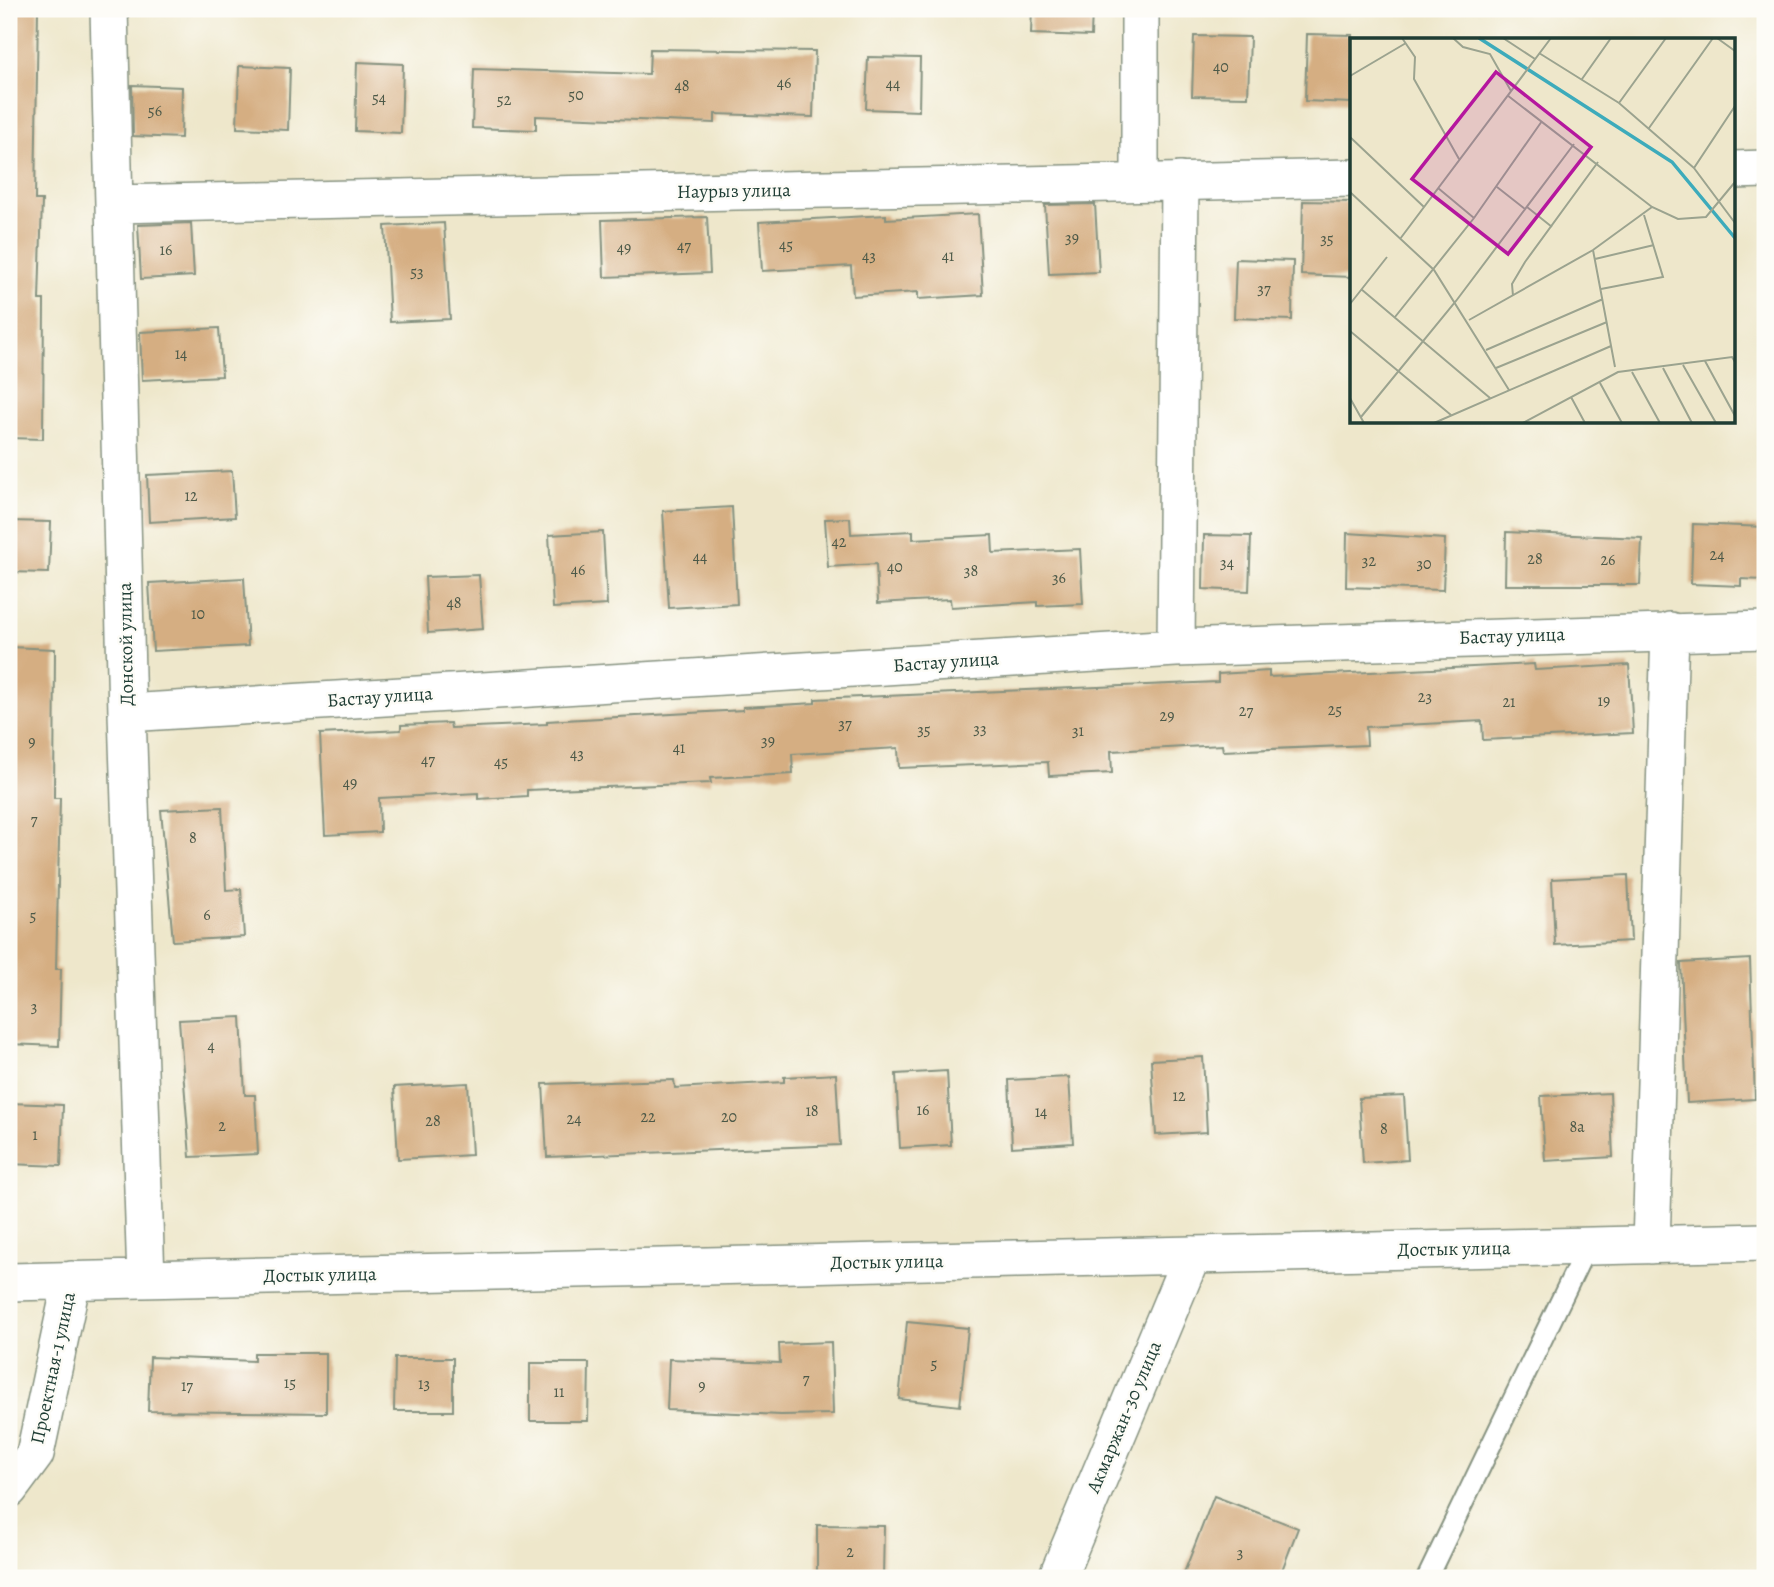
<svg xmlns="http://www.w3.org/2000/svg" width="1774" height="1587" font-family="Alegreya,serif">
  <rect width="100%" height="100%" fill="#fdfcf7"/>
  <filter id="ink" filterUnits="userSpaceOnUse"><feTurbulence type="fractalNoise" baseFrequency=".0143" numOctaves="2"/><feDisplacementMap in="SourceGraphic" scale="14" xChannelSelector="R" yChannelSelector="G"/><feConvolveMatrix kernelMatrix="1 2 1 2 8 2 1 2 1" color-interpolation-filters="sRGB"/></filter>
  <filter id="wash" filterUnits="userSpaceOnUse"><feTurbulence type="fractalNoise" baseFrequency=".00686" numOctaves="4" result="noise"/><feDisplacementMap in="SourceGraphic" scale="28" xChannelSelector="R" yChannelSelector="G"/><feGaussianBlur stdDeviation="1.57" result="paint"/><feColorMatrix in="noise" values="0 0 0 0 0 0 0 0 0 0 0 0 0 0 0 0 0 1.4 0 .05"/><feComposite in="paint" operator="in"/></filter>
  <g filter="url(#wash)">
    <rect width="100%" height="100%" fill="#eee7cb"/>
    <g id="blocks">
      <path fill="#d5ae82" d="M9,9h29l-3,191h7l-3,100h5l-1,139 -34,-1z
        M1032,9h60l-1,27 -60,-2z
        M1307,34l45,1v68l-47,-2z
        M1194,36l56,1 -2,60 -56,-1z
        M650,49l165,2 -2,66 -98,-3v9l-179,-7v14l-64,-2 2,-59 175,5z
        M868,57l52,1 -1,53 -53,-2z
        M357,62l46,2 -2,69 -46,-2z
        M239,66l51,2 -2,62 -51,-2z
        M132,85l50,2 -1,51 -48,-2z
        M1303,201l49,1v75l-51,-2z
        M1095,204l4,68 -50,2 -4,-69z
        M978,214l5,81 -65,4v-7l-65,4 -2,-30 -89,5 -3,-49 127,-7v4z
        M707,217l3,56 -106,4 -2,-57z
        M191,223l3,53 -53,3 -3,-54z
        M444,223l6,96 -60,3 -5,-96z
        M1236,259l57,2 -1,59 -58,-2z
        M219,328l3,48 -80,4 -2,-48z
        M232,471l3,46 -86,5 -2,-47z
        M732,507l5,97 -68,4 -6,-97z
        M850,518l1,16 62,-3v8l79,-4 1,18 87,-4 3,55 -46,2v-4l-86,5 -1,-8 -72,4 -2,-39 -48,3 -3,-48z
        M9,521l42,1 -2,51 -40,-1z
        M1693,524l72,3v53l-24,-1v7l-50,-2z
        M603,532l4,73 -54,3 -4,-73z
        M1506,532l136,6 -2,47h-135z
        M1347,533l98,6 -2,51 -97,-3z
        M1204,535l47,1 -2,55 -46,-2z
        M479,575l4,54 -55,4 -3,-56z
        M244,578l4,68 -95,5 -4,-68z
        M9,647l46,2 -1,149h6l-4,171h5l-2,77 -50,-2z
        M1534,664l1,6 94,-5 4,68 -150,7 -1,-19 -116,6 1,18 -144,6 -1,-6 -111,6 1,22 -63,3 -1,-14 -149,6 -1,-20 -106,6 1,20 -83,4 1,5 -184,7v6l-49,3v-6l-99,5 1,34 -55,3 -5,-101 81,-4v-5l49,-2 1,5 96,-4v-3l196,-11v-3l72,-4v-4l403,-17v-8l51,-3v6z
        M222,807l4,83 15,-1 3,48 -71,4 -12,-131z
        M1628,875l3,66 -76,4 -3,-66z
        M1750,959l5,140 -68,4 -6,-140z
        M241,1017l4,78h10l3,59 -68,3 -11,-137z
        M1203,1057l4,75 -51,3 -5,-75z
        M947,1071l4,74 -51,3 -4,-74z
        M836,1074l4,71 -293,12 -4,-73 131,-4 1,8 109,-6v-5z
        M1069,1077l4,66 -61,4 -3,-67z
        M468,1083l4,72 -74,4 -4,-72z
        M1610,1093l3,64 -68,4 -4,-65z
        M1404,1096l4,64 -45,3 -4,-65z
        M9,1103l54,2 -2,61 -52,-2z
        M907,1322l61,6 -8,78 -61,-7z
        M831,1342l2,72 -52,1 -114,-5 2,-51 111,4 -1,-19z
        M254,1353h72v60l-178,-2 2,-54 104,4z
        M395,1358h58v53h-59z
        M530,1363h59l-1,58h-58z
        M1214,1496l84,32 -19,50h-97z
        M817,1525l67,1 -1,52h-66z"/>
    </g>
  </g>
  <g filter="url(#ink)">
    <use href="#blocks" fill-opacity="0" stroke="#869280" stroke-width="2"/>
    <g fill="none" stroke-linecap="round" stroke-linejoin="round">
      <g stroke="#869280" stroke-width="23">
        <path id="service" d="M1427,1578l160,-332"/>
      </g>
      <g stroke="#869280" stroke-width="40">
        <path id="minor" d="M109,9l18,704 19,566
          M1734,170l31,-1
          M1140,182v-173
          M115,204l1237,-26
          M1176,648l4,-467
          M127,713l1049,-65 589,-18
          M1651,1245l19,-614
          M9,1282l1756,-40
          M9,1489l26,-35 37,-174
          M1057,1578l135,-323"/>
      </g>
      <use href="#service" stroke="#fff" stroke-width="19"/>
      <use href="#minor" stroke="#fff" stroke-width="37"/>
    </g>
  </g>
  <g text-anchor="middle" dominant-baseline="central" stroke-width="5" stroke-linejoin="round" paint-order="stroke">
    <g font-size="16" fill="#4c5948">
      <text x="1221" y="67">40</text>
      <text x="784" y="83">46</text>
      <text x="893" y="84">44</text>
      <text x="682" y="86">48</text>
      <text x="576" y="95">50</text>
      <text x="379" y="98">54</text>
      <text x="504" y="100">52</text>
      <text x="155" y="111">56</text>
      <text x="1072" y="238">39</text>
      <text x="1327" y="239">35</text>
      <text x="786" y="245">45</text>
      <text x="684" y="246">47</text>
      <text x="624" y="248">49</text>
      <text x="166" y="250">16</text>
      <text x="869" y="256">43</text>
      <text x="948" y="256">41</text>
      <text x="417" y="272">53</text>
      <text x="1264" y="289">37</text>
      <text x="181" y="354">14</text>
      <text x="191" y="496">12</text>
      <text x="839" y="542">42</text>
      <text x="1717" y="555">24</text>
      <text x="700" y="557">44</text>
      <text x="1535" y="559">28</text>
      <text x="1608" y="560">26</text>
      <text x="1369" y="561">32</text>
      <text x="1227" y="563">34</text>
      <text x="1424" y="564">30</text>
      <text x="895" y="567">40</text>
      <text x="578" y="570">46</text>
      <text x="971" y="571">38</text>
      <text x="1059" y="578">36</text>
      <text x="454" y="603">48</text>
      <text x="198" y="614">10</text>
      <text x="1425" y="697">23</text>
      <text x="1604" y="701">19</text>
      <text x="1509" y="702">21</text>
      <text x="1335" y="710">25</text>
      <text x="1246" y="711">27</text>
      <text x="1167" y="716">29</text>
      <text x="845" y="724">37</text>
      <text x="980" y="729">33</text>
      <text x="924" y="730">35</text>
      <text x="1078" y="731">31</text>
      <text x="768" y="741">39</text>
      <text x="32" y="742">9</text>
      <text x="679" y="748">41</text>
      <text x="577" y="754">43</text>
      <text x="428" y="760">47</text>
      <text x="501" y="762">45</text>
      <text x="350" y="783">49</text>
      <text x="34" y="820">7</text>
      <text x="193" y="838">8</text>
      <text x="207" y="915">6</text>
      <text x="33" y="916">5</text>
      <text x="34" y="1007">3</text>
      <text x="211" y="1046">4</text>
      <text x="1179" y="1096">12</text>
      <text x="923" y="1110">16</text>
      <text x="812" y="1111">18</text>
      <text x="1041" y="1112">14</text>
      <text x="648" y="1117">22</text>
      <text x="729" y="1117">20</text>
      <text x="574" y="1119">24</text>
      <text x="433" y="1121">28</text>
      <text x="222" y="1126">2</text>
      <text x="1577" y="1127">8а</text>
      <text x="1384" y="1129">8</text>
      <text x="35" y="1135">1</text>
      <text x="934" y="1364">5</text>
      <text x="806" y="1379">7</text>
      <text x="290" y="1383">15</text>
      <text x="424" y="1384">13</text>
      <text x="187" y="1386">17</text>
      <text x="702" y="1386">9</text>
      <text x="559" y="1392">11</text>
      <text x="850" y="1552">2</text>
      <text x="1240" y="1553">3</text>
    </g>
    <g font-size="19" fill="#1f3d34" stroke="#fdfcf7">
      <text transform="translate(734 191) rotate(-1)">Наурыз улица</text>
      <text transform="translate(1512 636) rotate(-2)">Бастау улица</text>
      <text transform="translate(126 644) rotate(-91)">Донской улица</text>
      <text transform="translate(946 662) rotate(-4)">Бастау улица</text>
      <text transform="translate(380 697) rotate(-4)">Бастау улица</text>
      <text transform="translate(1454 1249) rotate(-1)">Достык улица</text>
      <text transform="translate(887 1262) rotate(-1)">Достык улица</text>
      <text transform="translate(320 1275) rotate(-1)">Достык улица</text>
      <text transform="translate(53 1368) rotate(-78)">Проектная-1 улица</text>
      <text transform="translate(1124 1417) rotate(-67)">Акмаржан-30 улица</text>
    </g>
  </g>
  <g transform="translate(1350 38)">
    <rect width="385" height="385" fill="#eee7cb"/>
    <path fill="none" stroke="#3dabbb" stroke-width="3.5" d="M129,0l193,124 63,76"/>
    <path fill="none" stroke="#9ba38f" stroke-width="2" d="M52,0l13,19 -1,22 45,80M103,0l10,9 27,7 21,37M153,0l32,21M367,0l18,13M189,15l80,50 75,65M0,38l56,-33M232,41l29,-41M157,57l145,112 26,12 28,-2 29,-35M269,65l47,-65M385,68l-41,62 41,55M299,90l64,-90M0,99l74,70M147,149l28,22M88,150l36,30M0,154l84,78 75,120M177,169l25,20M50,201l151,-201M243,212l22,117M245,221l59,-14M11,251l129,109M251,251l62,-12 -19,-62M163,258l-1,-12 13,-22 73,-100M0,266l37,-47M45,279l79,-99 68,-97M119,282l124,-70 59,-43M0,293l101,84M136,312l117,-51M355,323l30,55M333,327l33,58M146,330l111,-46M313,330l29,55M282,334l28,51M250,345l22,40M221,359l14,26M0,360l14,25M11,379l95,-116 118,-157M84,385l177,-77M173,385l95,-51 114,-15 3,5"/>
    <path fill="#b5179e" fill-opacity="0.15" stroke="#b5179e" stroke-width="3.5" d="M146,34l95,75 -83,107 -96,-75z"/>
    <rect width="385" height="385" fill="none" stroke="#1f3d34" stroke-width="3.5"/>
  </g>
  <rect width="1774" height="1587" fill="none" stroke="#fdfcf7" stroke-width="35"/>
</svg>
